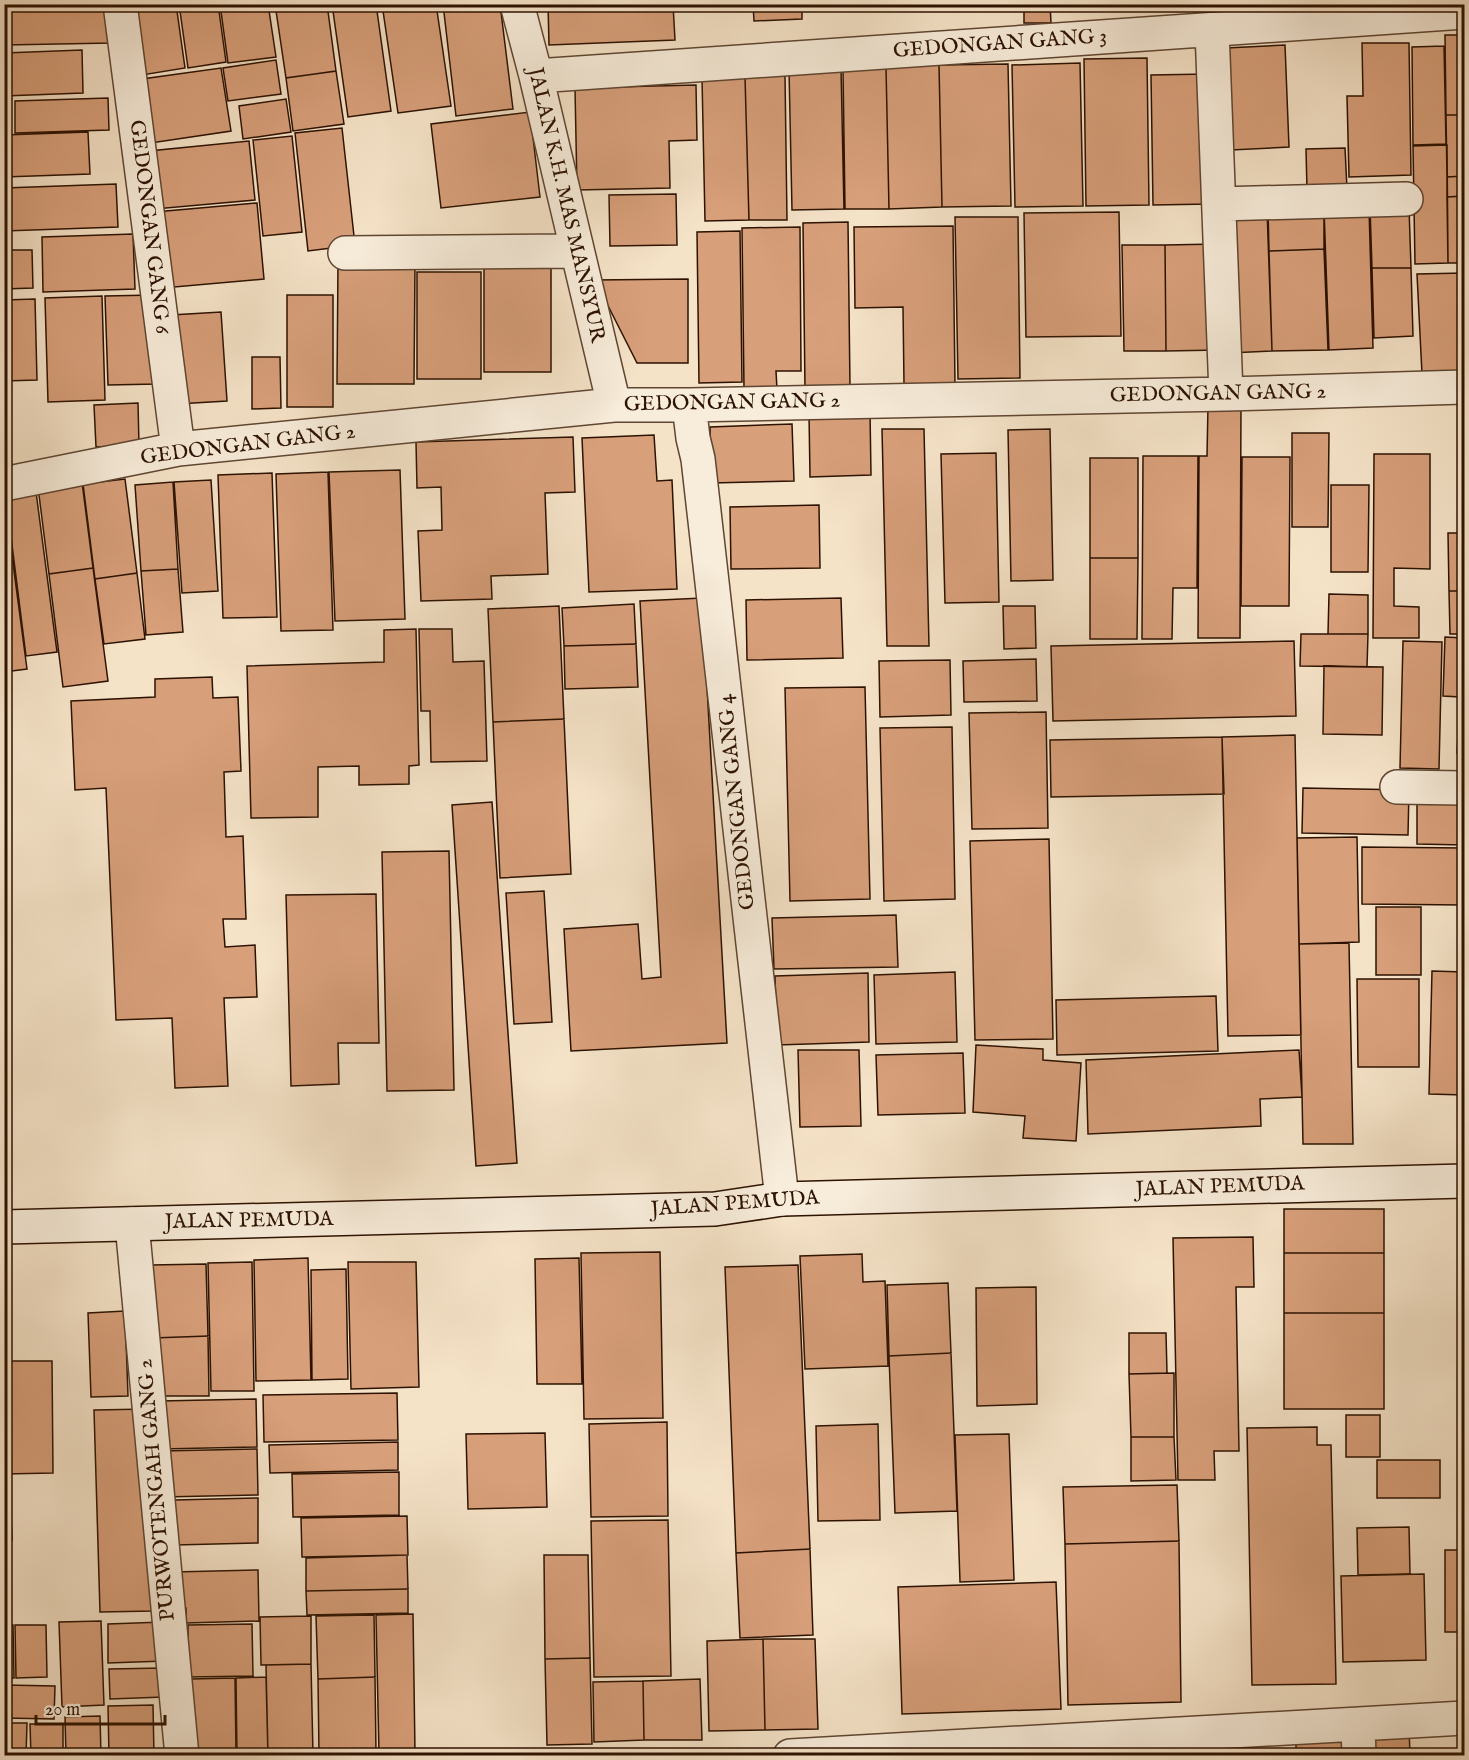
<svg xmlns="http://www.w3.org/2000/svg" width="1469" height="1760" font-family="'IM FELL English',serif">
  <rect width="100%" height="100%" fill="#f5e3c8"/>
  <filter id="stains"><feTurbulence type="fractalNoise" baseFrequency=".00333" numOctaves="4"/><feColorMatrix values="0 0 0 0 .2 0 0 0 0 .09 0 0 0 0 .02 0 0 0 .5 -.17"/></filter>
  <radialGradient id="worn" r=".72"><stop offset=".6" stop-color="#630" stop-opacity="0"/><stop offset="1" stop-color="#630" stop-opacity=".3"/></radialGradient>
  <path fill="#d79f7a" stroke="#2d1200" stroke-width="1.5" d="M4,4h107l1,39 -108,2z
    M143,4h33l9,64 -49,8 -10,-69z
    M179,4h39l8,58 -38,6z
    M220,4h48l8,53 -48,6z
    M275,4h52l9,67 -50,7z
    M332,4h44l15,107 -43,6z
    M382,4h54l15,102 -53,7z
    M443,4h57l13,105 -57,7z
    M548,4h125l2,36 -126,5z
    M753,4h49v15l-48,2z
    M1024,4h26l1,19h-27z
    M1063,4h55l1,3 -56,3z
    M1224,4h55v3l-55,3z
    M1445,35h19v80h-18z
    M1362,43h47l2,132 -62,2 -2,-81h16z
    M1285,45l4,102 -58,3 -5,-102z
    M1444,46l2,98 -33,1 -1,-98z
    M82,50l1,43 -79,3v-43z
    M1147,58l2,147 -63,1 -2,-147z
    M276,60l5,34 -53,7 -5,-33z
    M1080,63l3,143 -68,1 -3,-142z
    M1008,64l3,142 -69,1 -3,-142z
    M939,65l3,142 -53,2 -3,-142z
    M886,67l3,142h-44l-2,-141z
    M221,68l10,63 -87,13 -9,-64z
    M841,68l3,141 -52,1 -3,-141z
    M336,71l8,53 -51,7 -7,-53z
    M1208,74l2,130 -57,1 -2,-130z
    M785,76l2,144h-38l-4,-143z
    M745,77l4,143 -44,1 -3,-143z
    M696,85l1,55 -28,1 1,47 -93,2 -2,-102z
    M108,98l1,32 -94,3v-32z
    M286,99l5,33 -48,7 -4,-33z
    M530,112l10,85 -99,11 -10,-84z
    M1446,115h18v61l-17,1z
    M342,128l13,117 -47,6 -13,-118z
    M88,132l2,42 -86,3v-42z
    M292,136l10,96 -39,4 -10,-96z
    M249,141l6,59 -100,9 -6,-58z
    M1447,145l1,118 -33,1 -2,-118z
    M1345,148l2,41 -40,1 -1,-41z
    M1464,176v20l-17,1v-20z
    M116,184l2,43 -114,4v-43z
    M676,194l1,51 -67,1 -1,-51z
    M1464,196v67h-16l-1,-66z
    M257,203l7,76 -101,9 -8,-76z
    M1324,207v42l-55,2 -1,-42z
    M1409,207l2,61h-39l-2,-60z
    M1369,208l4,140 -44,2 -5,-141z
    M1267,209l5,142 -43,2 -4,-143z
    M1119,212l2,124 -95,1 -2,-124z
    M955,217h63l2,161 -62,1z
    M848,222l2,166 -45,1 -2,-166z
    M953,226l2,158h-51l-1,-77 -48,1 -1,-81z
    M800,227l1,144h-25l1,18h-33l-2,-161z
    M740,231l2,151 -43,1 -2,-151z
    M133,234l2,55 -92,3 -1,-55z
    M1217,244l2,106 -53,1 -1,-106z
    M1122,245h43l1,106h-42z
    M1324,249l4,101 -56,1 -3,-100z
    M4,250h28l1,38 -29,1z
    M338,263h77l-1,121h-77z
    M484,267h67v105h-67z
    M1372,268h39l2,68 -39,2z
    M417,272h64v107h-64z
    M1464,273v99l-42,2 -5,-100z
    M688,279v84h-51l-42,-83z
    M154,295l3,89 -49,1 -3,-89z
    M287,295h46v112h-46z
    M102,296l3,104 -57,2 -3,-104z
    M35,299l2,81 -33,1v-81z
    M221,312l6,89 -50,3 -6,-89z
    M252,357h28l1,51 -29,1z
    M138,403l1,42 -43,2 -2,-42z
    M1208,405h33l-1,233h-42l1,-182h8z
    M870,411l1,64 -61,2 -1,-64z
    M792,424l2,57 -83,2 -1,-56z
    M882,429h42l5,217h-42z
    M1050,429l3,151 -42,1 -3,-151z
    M1292,433h37l-1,94h-36z
    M654,435l3,46 15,-1 5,109 -88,3 -7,-154z
    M573,437l2,55 -30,1 3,81 -57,2 1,23 -71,2 -3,-70 24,-1 -1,-43 -24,1 -1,-46z
    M996,453l3,149 -54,1 -4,-149z
    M1462,453h2v80z
    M1374,454h56v115l-36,-1v38l25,1v31h-46z
    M1143,456h55l-1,132h-24l-1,51h-30z
    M1242,457h48l-1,149h-48z
    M1090,458h48v100h-48z
    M400,470l5,149 -70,2 -6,-149z
    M328,472l5,158 -52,1 -5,-157z
    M272,473l5,144 -54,1 -5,-143z
    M125,479l12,94 -42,6 -12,-95z
    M211,480l7,111 -36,2 -8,-111z
    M82,482l11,86 -44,6 -11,-87z
    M173,482l5,87 -37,2 -6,-86z
    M1331,485h38l-1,87h-37z
    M36,492l21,160 -31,4 -20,-159z
    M819,505l1,63 -89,1 -1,-62z
    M4,511h2l21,158 -23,3z
    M1448,533h16v58h-15z
    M1090,558h48l-1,81h-47z
    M93,568l15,113 -45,6 -14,-113z
    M178,569l5,63 -37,3 -5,-64z
    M137,573l8,66 -41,5 -9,-65z
    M1449,591h15v43h-14z
    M1329,594l39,1v39h-40z
    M702,598l25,445 -156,8 -7,-122 74,-5 4,55 19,-2 -21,-376z
    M841,598l2,60 -96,2 -1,-60z
    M634,604l2,40 -72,2 -2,-38z
    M559,606l5,113 -71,3 -5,-113z
    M1003,606h32l1,42 -32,1z
    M416,629l3,136 -10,1v18l-50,1v-19l-41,1v50l-67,1 -4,-152 137,-4v-32z
    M419,629h33l1,33 31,-1 3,100 -56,1 -1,-51h-9z
    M1301,634h67l-1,33 -67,-1z
    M1445,637l19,1v115h-7l3,-56 -17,-1z
    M1294,641l2,75 -243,5 -2,-75z
    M1403,641l39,1 -3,127 -39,-1z
    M636,644l2,43 -73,2 -1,-43z
    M1036,659l1,42 -73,1 -1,-41z
    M950,660l1,55 -71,2 -1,-56z
    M1324,666l59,1 -1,68 -59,-1z
    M212,677l1,21 25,-1 3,74 -17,1 2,65 17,-1 3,83h-23l2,28 30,-2 2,52 -33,1 4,88 -53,2 -3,-70 -56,2 -10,-232 -31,2 -4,-89 84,-4v-18z
    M865,687l5,212 -80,2 -5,-213z
    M1046,712l2,116 -76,1 -3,-116z
    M564,719l7,155 -71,4 -7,-156z
    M952,727l3,172 -71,2 -4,-173z
    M1295,735l6,300 -73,1 -6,-299z
    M1222,737l2,57 -173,3 -1,-57z
    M1303,788l106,2 -1,45 -106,-2z
    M1417,791h47v54l-47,-1z
    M492,802l25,361 -41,3 -24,-361z
    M1357,837l2,105 -60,2 -2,-106z
    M1049,839l4,200 -78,1 -5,-199z
    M1362,847l102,1v57l-102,-1z
    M449,851l5,239 -67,1 -5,-239z
    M544,891l8,131 -38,2 -8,-131z
    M376,894l3,149h-41l1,41 -48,2 -5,-191z
    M1376,907h45v68h-45z
    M896,915l2,52 -124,2 -2,-51z
    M1349,943l4,201h-50l-4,-200z
    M1432,971l32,1v123l-35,-1z
    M955,972l2,70 -81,2 -2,-69z
    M868,973l1,69 -92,3 -2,-69z
    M1357,979h62v88h-61z
    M1216,996l2,55 -161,4 -1,-55z
    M976,1045l67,4v11l38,3 -5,78 -53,-3 2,-22 -52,-4z
    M798,1050h61l2,76 -61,1z
    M1299,1050l3,47 -42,2 1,27 -173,8 -2,-74z
    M963,1053l2,60 -87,2 -2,-60z
    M1284,1209h100v44h-100z
    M1253,1237l1,50h-18l3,164h-25l1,29h-37l-5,-242z
    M660,1252l3,166 -79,1 -3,-166z
    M1284,1253h100v60h-100z
    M862,1254l1,28 22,-1 3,85 -83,3 -5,-113z
    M308,1258l3,122 -55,1 -2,-121z
    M579,1258l3,126h-45l-2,-125z
    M252,1262l2,129h-43l-3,-128z
    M348,1262h68l3,125 -68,2z
    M206,1264l2,72 -55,2 -2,-73z
    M798,1265l12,284 -74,4 -11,-286z
    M346,1269l2,110 -36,1 -1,-110z
    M948,1283l3,70 -62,3 -2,-71z
    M1036,1287l1,117 -60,2 -1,-118z
    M125,1311l3,85 -37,1 -3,-84z
    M1284,1313h100v96h-100z
    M1129,1333h37l1,40 -38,1z
    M208,1336l1,60h-56v-58z
    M1458,1344h6v89h-5z
    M951,1353l6,158 -62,2 -6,-157z
    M4,1361h48l1,112 -49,1z
    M1174,1373v64h-43l-2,-63z
    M397,1393l1,47 -134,2 -1,-47z
    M256,1399l1,48 -97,2v-48z
    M148,1409l6,202 -54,1 -6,-202z
    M1346,1415h34v42h-34z
    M667,1422l1,94 -77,1 -2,-93z
    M878,1424l2,96 -62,1 -2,-95z
    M1317,1427v18h14l5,239 -84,1 -5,-257z
    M545,1433l2,74 -79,2 -2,-75z
    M1009,1434l5,146 -54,2 -5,-147z
    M1131,1437h43l2,43 -45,1z
    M398,1442v28l-128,3 -1,-28z
    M257,1449l1,46 -96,2 -1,-46z
    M1377,1460h63v38h-63z
    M399,1472v43l-106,2 -1,-43z
    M4,1482h6l2,58h-8z
    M1177,1485l2,56 -114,3 -2,-57z
    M258,1498v45l-83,2v-45z
    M407,1516l1,39 -106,2 -1,-39z
    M668,1520l3,156 -77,1 -3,-156z
    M1409,1527l1,47 -52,1 -1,-47z
    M1179,1541l2,161 -113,3 -3,-161z
    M4,1546h3l3,71h-6z
    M810,1549l3,86 -73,3 -4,-85z
    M1445,1550h19v82h-19z
    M407,1555l1,34 -102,2v-33z
    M544,1555h44l2,103 -45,1z
    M258,1570l1,51 -73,2v-15h-11l-1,-36z
    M1424,1574l2,86 -83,2 -2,-86z
    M1056,1582l5,127 -159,5 -4,-127z
    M408,1589v24l-101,2 -1,-24z
    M413,1614l2,138 -36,2 -3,-139z
    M374,1615l1,62 -57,2 -2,-63z
    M311,1616v48l-50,1 -1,-48z
    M101,1621l3,84 -42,2 -3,-85z
    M163,1622l2,39 -57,2v-39z
    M252,1624l1,52 -65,1v-52z
    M4,1625h9l1,53h-10z
    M15,1625h31l1,52 -31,1z
    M763,1639l2,91 -56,1 -2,-90z
    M763,1639h52l3,90 -53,1z
    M590,1658l2,86 -45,1 -2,-86z
    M311,1664l2,91 -45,1 -2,-91z
    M163,1668l1,29 -54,2 -1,-30z
    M266,1677l2,79h-31l-1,-78z
    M375,1677l1,76 -57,1 -1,-75z
    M235,1678l1,78h-43l-2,-77z
    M700,1679l2,61h-58l-1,-59z
    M643,1681l1,59 -50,2 -1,-60z
    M4,1685l51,1 -1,33 -50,-1z
    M153,1705l1,51h-45l-1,-50z
    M100,1716l1,40h-35l-1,-39z
    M4,1723h23l-1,33h-22z
    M30,1724h33v32h-32z
    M1365,1727h44l1,29h-44z
    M1296,1739h57v17h-57z"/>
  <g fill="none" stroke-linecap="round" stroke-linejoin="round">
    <g stroke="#5f4632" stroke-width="36">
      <path id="street" d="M120,4l58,445
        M517,4l19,72 78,329
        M1212,30l14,364
        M536,76l928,-64
        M1219,204l187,-5
        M345,253l232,-2
        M689,405l4,33 5,21 84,740
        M4,484l174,-35 436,-44h75l537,-11 238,-7
        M1397,787l67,1
        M132,1224l50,532
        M1358,1724l1,32
        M790,1756l674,-38"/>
    </g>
    <g stroke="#2d1200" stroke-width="36">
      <path id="secondary" d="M4,1227l711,-18 67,-10 682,-18"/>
    </g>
    <use href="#street" stroke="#f8eddb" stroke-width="33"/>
    <use href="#secondary" stroke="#f8eddb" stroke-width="33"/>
  </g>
  <g text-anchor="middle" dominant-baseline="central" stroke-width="4.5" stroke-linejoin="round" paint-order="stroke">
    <g font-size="21" fill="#2d1200" stroke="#f8eddb">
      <text transform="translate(1000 44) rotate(-4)">GEDONGAN GANG 3</text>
      <text transform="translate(566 205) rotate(77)">JALAN K.H. MAS MANSYUR</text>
      <text transform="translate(149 227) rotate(83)">GEDONGAN GANG 6</text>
      <text transform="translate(1218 394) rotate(-1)">GEDONGAN GANG 2</text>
      <text transform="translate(732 403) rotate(-1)">GEDONGAN GANG 2</text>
      <text transform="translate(248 445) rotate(-7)">GEDONGAN GANG 2</text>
      <text transform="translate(737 802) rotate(-96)">GEDONGAN GANG 4</text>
      <text transform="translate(1220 1187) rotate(-2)">JALAN PEMUDA</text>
      <text transform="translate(735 1204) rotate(-4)">JALAN PEMUDA</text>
      <text transform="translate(249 1221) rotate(-1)">JALAN PEMUDA</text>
      <text transform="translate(157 1490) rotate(-95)">PURWOTENGAH GANG 2</text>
    </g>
  </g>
  <rect width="1469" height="1760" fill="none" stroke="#f5e3c8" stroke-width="24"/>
  <rect x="6" y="6" width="1457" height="1748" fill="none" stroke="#2d1200" stroke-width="3"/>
  <rect x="12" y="12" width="1445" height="1736" fill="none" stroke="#2d1200" stroke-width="1.5"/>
  <path d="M36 1715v9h129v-9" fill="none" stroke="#2d1200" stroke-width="3"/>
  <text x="45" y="1715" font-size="18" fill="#2d1200" stroke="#f8eddb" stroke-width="4.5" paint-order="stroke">20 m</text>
  <rect width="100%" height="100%" filter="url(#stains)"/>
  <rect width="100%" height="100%" fill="url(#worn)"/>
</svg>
